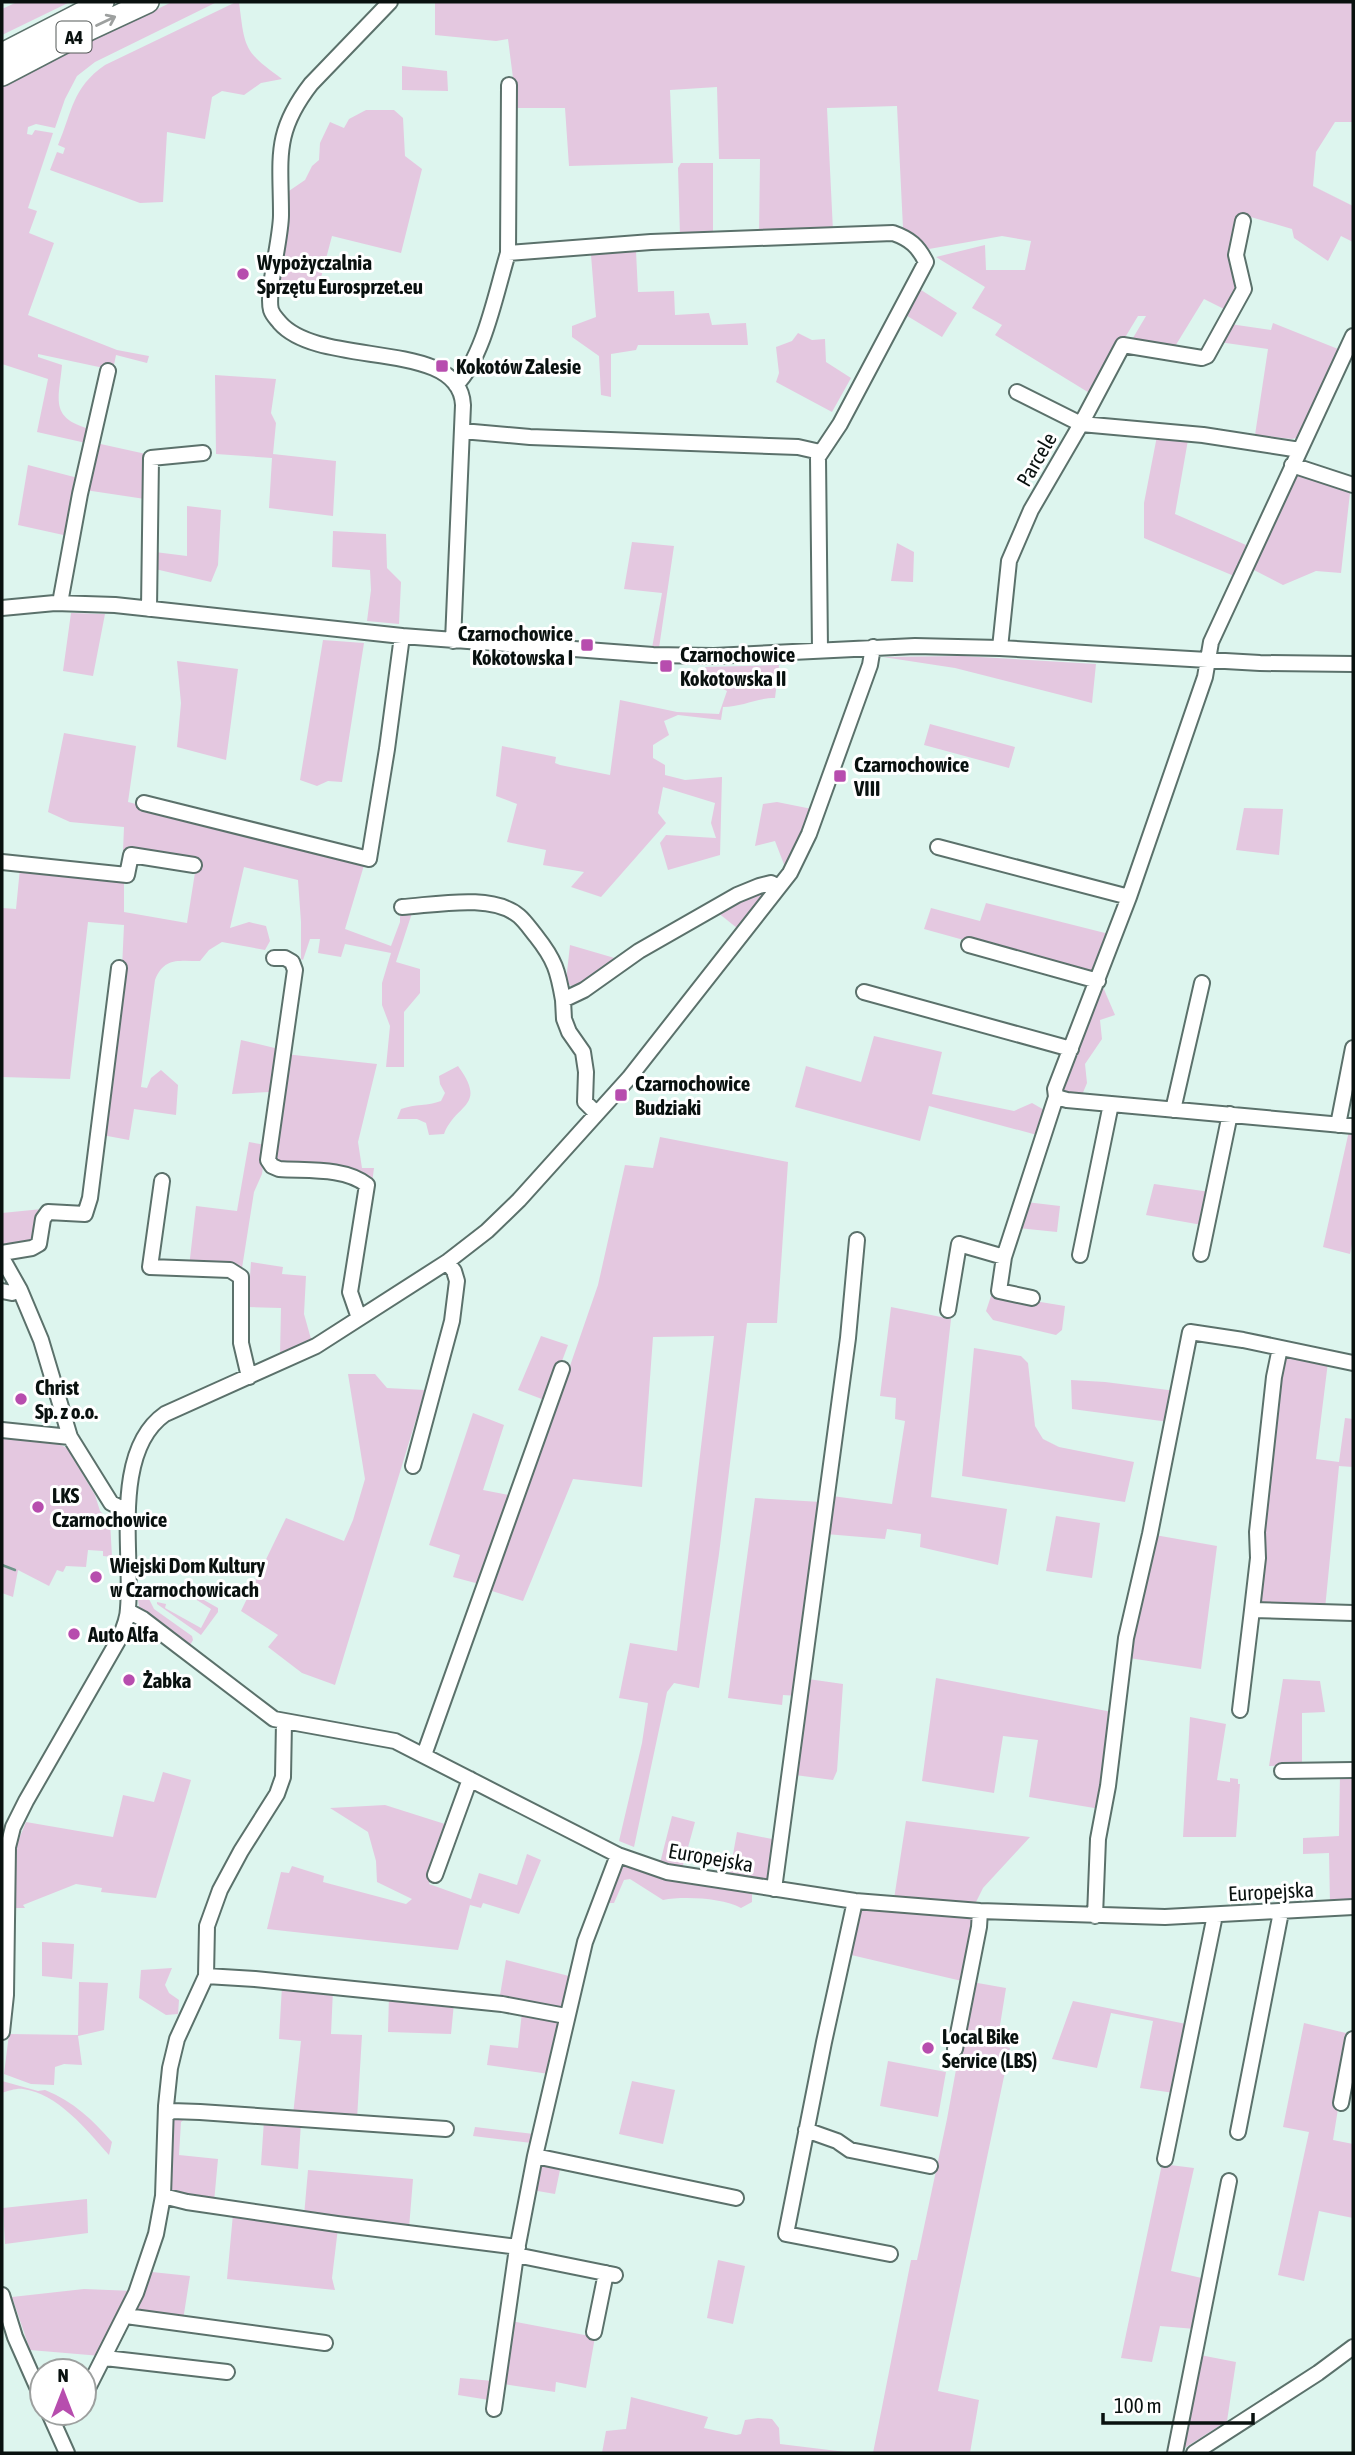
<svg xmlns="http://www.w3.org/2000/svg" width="1355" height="2455" font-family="'Asap Condensed',sans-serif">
  <rect width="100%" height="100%" fill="#ddf5ee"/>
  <path fill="#e4c8e0" d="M17,2h53l-68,33v-26z
    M172,2h45l-122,60 -18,14 -12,23 -10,29 -19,-4 -8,3 -1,7 5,1 3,-5 18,3 -25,75 9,3 -8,22 25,10 -26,72 89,35 32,6 -2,7 -31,-8 -3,15 -75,-16v3l24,8c-3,35 -13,52 27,64l-3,14 -49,-11 11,-53 -46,-15v-277l24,-15z
    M236,2h3c6,46 4,49 43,77l-21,4 -17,12 -22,-4 -10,6 -7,42 -38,-7 -4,70 -23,1 -90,-33 7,-18 6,2 2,-6 -7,-3c15,-35 14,-57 47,-80z
    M435,2h918v120h-18l-19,30 -3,34 40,20v36l-12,-6 -13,25 -34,-23 -2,-9 -48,-14 -4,74 -12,22 -24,-12 -30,49 -44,-5 16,-27h-8l-47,78 -96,-59 7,-10 -30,-17 13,-21 -49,-30 49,-12 1,25h39l6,-29 -29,-5 -73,13 -26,-21 -6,-122 -70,2 6,123 -74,4 1,-76h-41l-2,-72 -47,3 3,73 -104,3 -4,-58h-53l1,-30 -5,-39 -12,2 -61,-6z
    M402,66l45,5 1,20 -46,-1z
    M366,110h28l9,8 2,38 17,13 -21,84 -69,-17 -14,53 -40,-10 10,-61 -2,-25 19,-13 7,-14 7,-6 1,-17 10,-21 14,6 5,-9z
    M681,163h32v74l-33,-1 -2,-68z
    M636,251l2,41 36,-1 1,24 34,-2 3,12 34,-2 2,22h-110l-2,5 -25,4v43l-10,-2 -2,-39 -27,-19v-11l24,-9 -5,-62z
    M918,288l39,25 -15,24 -38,-23z
    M1273,323l65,26 -39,88 -7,2 -37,-4 13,-86 -49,-7 11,-18 41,6z
    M798,333l14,7 13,-1 1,23 25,16 -19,34 -56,-30 3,-9 -3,-26 16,-6z
    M215,375l61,4 -5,34 5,10 -3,31 63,7 -3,55 -64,-8 3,-50 -56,-4z
    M1157,436l31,4 -13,74 71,31 -12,31 -90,-38v-35z
    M96,443l50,11 -1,45 -60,-9z
    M28,465l50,13 -10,58 -50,-11z
    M1302,473l48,20 -9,80 -25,-2 -33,14 -33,-17 45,-94z
    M187,506l34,4 -3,55 -7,17 -56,-13v-17l32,4z
    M333,531l53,3 1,34 14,14 -2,42 -32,-3 4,-31 -1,-20 -38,-3z
    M632,542l42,4 -15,102h-7l10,-55 -38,-4z
    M897,543l17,9 -1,30 -22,-1z
    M71,613l34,1 -12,62 -30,-5z
    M323,640l41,3 -22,139 -14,-1 -11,5 -17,-6z
    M963,656l133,8 -4,39 -137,-35 -72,-11z
    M177,661l61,8 -12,91 -49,-13 4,-44z
    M779,665l-4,33c-19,0 -33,9 -52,9l-2,13 -43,-5 -14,6 5,14 -16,10v13l12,7v10l20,5 37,-3 -2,78 -52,15 -8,-27 6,-8 50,3 -5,-15 4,-20 -52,-16 -5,26 8,10 -65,74 -30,-10 13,-15 -41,-7 3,-15 -39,-8 10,-38 -21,-8 6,-50 54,11 -1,6 5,2 50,10 10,-75 57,12 42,2 8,-23 -16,-9 -6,-15z
    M930,724l85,23 -6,21 -85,-23z
    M64,733l72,13 -8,56 237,60 -20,67 46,17 9,-24v-12h13l-17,52 24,7v24l-16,19v55h-18l4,-41 -8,-21v-22l9,-30 -46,-9 -4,13 -23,-4 2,-14h-10l-7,21 -2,-1v-37l-3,-42 -54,-13 -14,61 19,-6 17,4 4,15 -5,9 -43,-8 -13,8 -9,11c-21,0 -36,-4 -45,19l-14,107 6,1 4,-10 10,-8 17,15 -2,30 -42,-6 -5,31 -27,-5 20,-167 2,-43 -36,-3 -18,157 -68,-2v-169l14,1 4,-41 104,14v30l63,11 10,-63 -74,-9 1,-24 -54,-5 -22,-10z
    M777,802l35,7 -3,13 -24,45 -10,-26 -20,5 8,-42z
    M1244,808l39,1 -4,46 -43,-5z
    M765,889l4,3 -32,36 -20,-16z
    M986,903l123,31 -11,35 -11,5 -163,-45 7,-21 49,13z
    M570,945l48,14 -38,28 -9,-1 -5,-5z
    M1100,980l15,35 -15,5 2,19 -17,25 2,19 -5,12 -18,-1 -4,-6z
    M874,1036l68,16 -10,42 82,17 18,-8 14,8 -9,24 -108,-29 -9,35 -125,-34 11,-41 55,16z
    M241,1040l38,9 -5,37 -5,6 -37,2z
    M285,1054l92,10 -19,78 4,26h12l-2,15 -93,-20 -6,-9z
    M458,1066c30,41 -2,37 -14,68l-15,1 -3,-12 -9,-4h-20l4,-10c14,-5 27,-3 40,-8l4,-8 -5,-9 -1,-8z
    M1349,1131h4v108l-3,15 -27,-7z
    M660,1137l128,25 -11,161h-30l-28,231 -20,134 -25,-5 -7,9 -33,155 -15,-6 23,-98 6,-40 -29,-5 11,-55 47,8 37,-315 -61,1 -11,150 -69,-8 -50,122 -31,-10 106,-306 27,-120 28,3z
    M249,1142l17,3 -4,29 -8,18 -12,76 -53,-1 7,-61 41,5z
    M1154,1184l56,8 -8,33 -56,-10z
    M1026,1202l34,4 -3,26 -39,-4z
    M42,1209l-6,32 -34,6v-34z
    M251,1262l32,5 -1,7 24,2 -2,38 7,25 -31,16 1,-47 -33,-1z
    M993,1290l10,6 62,10 -3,24 -6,5 -63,-15 -7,-9z
    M891,1307l60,12 -20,178 76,12 -9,56 -78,-18 1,-13 -34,-5 -2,10 -59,-5 6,-38 60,8 13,-83 -10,-2 1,-21 -16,-2z
    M541,1336l27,9 -21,56 -29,-11z
    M974,1348l47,8 7,7 7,63 8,13 16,8 75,15 -9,40 -163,-26z
    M1286,1356l42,6 -12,97 23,3 6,-44 8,1v48l-14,-1 -14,143 -66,-3 1,-70 22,-177z
    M348,1374h27l12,14 38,2 -90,295 -33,-12 -34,-26 10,-12 -37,-24 45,-93 58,23 9,-21 12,-41z
    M1071,1380l34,2 71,9 -7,31 -97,-13z
    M473,1413l31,12 -21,65 31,6 -31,89 -30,-8 7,-22 -31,-10z
    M2,1431l52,11 13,6 28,47 5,16 10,10 2,36 -9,-1v-5l-15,-1 -2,17 -20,-1 -3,6 -6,-2 -8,16 -31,-16 -5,27 -11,-4z
    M755,1498l66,4 -23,194 -15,-1 -1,10 -54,-7z
    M1056,1516l44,7 -8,55 -46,-7z
    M1155,1535l62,11 -16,123 -72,-11 4,-28z
    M181,1587l37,21v4l-17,23 -44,-31v-2l9,2 -1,4 36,20 10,-19 -30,-19 -4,5 -4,-2 -4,2 3,-5z
    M145,1591l9,18 38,27 1,4 -4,7 -31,-22 -6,-8 -13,-10 -2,-15z
    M936,1678l176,34 -12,97 -71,-12 9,-57 -35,-4 -9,57 -72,-12z
    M808,1679l35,5 -6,87 -4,9 -38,-5z
    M1283,1679l37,2 5,31 -23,1v52l-33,1z
    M1190,1717l36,7 -9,56 13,2v-4l8,1v5h2l-4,53h-53z
    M163,1772l28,8 -35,118 -55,-6 1,-4 -26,-4 -53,21 2,3h-10l1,-62 10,-24 87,15 10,-42 31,7z
    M1340,1774h13v128l-23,2 -1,-51 -26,1v-16l36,-2z
    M385,1805l63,20 -19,59 42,15 8,-26 38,12 10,-31 14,6 -22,54 -36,-11 -2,5 -11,-3 -12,45 -191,-21 14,-57 8,1 3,-7 32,10 -1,6 83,22 6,-5 -35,-17 -1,-21 -8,-29 -38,-24z
    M672,1816l23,6 -13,47 -22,-6z
    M906,1821l124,16 -47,51 -8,16 -81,-5z
    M737,1832l40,8 -6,38 -6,4 -36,-5z
    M624,1863l128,28v11l-11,6c-18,-10 -57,-12 -78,-8l-33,-21 -6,1 -10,23h-8l14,-39z
    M858,1906l116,10 -8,66 -119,-28z
    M42,1942l32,2 -2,35 -30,-3z
    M506,1960l63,16 -5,34 -65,-9z
    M172,1968l-7,17 4,8 10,7 -1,14 -12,1 -27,-17 2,-28z
    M79,1982l29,1 -4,47 -26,6 4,29 -18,-1 -9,3 -1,18 -23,-1 -27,-10 5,-40 69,1z
    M972,1982l34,6 -9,56 13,4 -72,343 41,9 -9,53h-97l38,-193h6l30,-141z
    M282,1986l51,4 -2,44 31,1 -5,84 -64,-4 8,-74 -22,-2z
    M389,1995l65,8 -3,31 -63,-2z
    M1073,2001l118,24 -17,68 -34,-5 13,-67 -42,-8 -14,55 -45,-9z
    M522,2012l36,7 2,4 -11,51 -62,-9 3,-20 28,3z
    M1304,2023l46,11 -17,106 20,4v74l-34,-7 -15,70 -26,-6 31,-143 -26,-5z
    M888,2061l58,11 -8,45 -58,-11z
    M2,2081l36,10 7,-1c28,11 48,30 67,52l-3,13c-22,-25 -52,-62 -86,-66 -6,-1 -15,2 -21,4z
    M632,2081l43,9 -12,54 -44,-10z
    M190,2115l-9,7 -2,33 39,4 -4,43 -41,-8 -3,-15 2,-60 1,-2z
    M264,2120l37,3 -3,46 -37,-4z
    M475,2127l59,7 -2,9 -59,-7z
    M538,2161l23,4 -6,29 -23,-4z
    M1162,2164l32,4 -23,103 35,8 -11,50 -35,-3 -8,36 -31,-4z
    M308,2170l105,9 -4,49 -105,-12z
    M87,2199l1,34 -83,11 -2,-36z
    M233,2214l105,14 -6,50 3,12 -108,-11z
    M718,2260l27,6 -12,58 -26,-6z
    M152,2272l38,4 -7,44 -50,-8z
    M84,2289l50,2 -33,65 -71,-6 -18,-53z
    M511,2321l84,16 -9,51 -30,-6 -1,10 -51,-8z
    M1200,2355l36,7 -9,59 -47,30z
    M460,2378l33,3 -4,19 -31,-5z
    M631,2397l77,20 -4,11 32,7 5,-1 4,-14 13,-2 14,1 7,9 1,16 74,9h-252l4,-22 20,-2z"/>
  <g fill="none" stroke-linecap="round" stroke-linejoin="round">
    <path stroke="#6e958a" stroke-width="2.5" d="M2,1565l13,5"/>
    <g stroke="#5b716b" stroke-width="18">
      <path id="minor" d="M390,2l-79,82c-38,49 -30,74 -30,131 0,24 -15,78 -10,95 2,6 6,9 9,13 41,46 180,15 183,82l-10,236
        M508,253l1,-168
        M1353,336l-142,306 -6,35 -76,220 -74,192 1,8 11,3 286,26
        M456,385c28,-28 40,-93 52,-132l143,-11 242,-9c17,6 25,13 33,29l-86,162 -22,33 2,193
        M1017,392l64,32 42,-79 79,13 5,-2 37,-67 -8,-34 7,-34
        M462,431l68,6 268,10 22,5
        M1292,465l61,20
        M60,603l20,-109 28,-123
        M2,608l53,-5 60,2 287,31 251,19 61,1 201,-10 85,2 260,15 93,1
        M149,609l2,-151 52,-5
        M1000,648l9,-87 22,-51 50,-86 122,11 97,15
        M144,803l225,56 18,-110 15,-113
        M938,847l191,50
        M2,862l125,13 4,-20 63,10
        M402,907c33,-2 90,-14 117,9 6,5 12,14 17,20 19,24 22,35 27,64
        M969,945l129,36
        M274,958h11l7,4 3,8 -27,190 4,6 7,3c27,2 66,-2 88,16l-17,107 9,26
        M864,992l207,57
        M1173,1110l29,-127
        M596,1113l-11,-11 1,-30 -3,-20 -14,-20 -5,-13 -1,-19 21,-10 55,-39 98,-56 22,-9 12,-3 8,4
        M1338,1125l15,-77
        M162,1181l-12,86 80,3 11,7v66l8,34
        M2,1253l30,-5 7,-4 4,-25 5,-7 37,2 5,-16 29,-230
        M1201,1254l29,-140
        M1080,1255l31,-151
        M2,1258l18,32
        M2,1291l10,2 8,-3 21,50 29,97 41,66 16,8
        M1032,1298l-33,-7 5,-34 52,-160
        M948,1310l11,-66 45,13
        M2,1430l68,7
        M413,1466l39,-145 5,-40 -3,-10 -7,-9
        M1252,1610l6,-52 -1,-26 17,-155 6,-29
        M128,1611l15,8 131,100 121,22 223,114 49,17 188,29 125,10 185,6 188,-10
        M1240,1710l12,-100 101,3
        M424,1755l138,-386
        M1282,1771l71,-1
        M435,1875l35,-96
        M774,1889l74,-551 9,-98
        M855,1901l-31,141 -38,192 104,20
        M1095,1916l3,-77 10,-53 18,-148 24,-104 40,-202 53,8 110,23
        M206,1976l49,3 247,25 64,12
        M2,2032l4,-37 2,-148 5,-20 13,-26 93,-162c4,-9 9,-20 9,-31 5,-55 -17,-156 37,-194l151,-68 131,-84 40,-31 32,-31 110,-122 161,-205 19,-39 61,-169 3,-18
        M955,2049l24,-122 1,-16
        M1341,2103l12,-64
        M166,2116l5,-5 29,1 246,17
        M806,2130l31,11 13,9 80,16
        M1238,2132l43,-220
        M535,2156l201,42
        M1165,2159l50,-244
        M163,2196l24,6 150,22 181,23
        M516,2255l99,20
        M2,2295l13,42 27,61
        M126,2316l199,27
        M594,2332l12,-59
        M105,2358l122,14
        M84,2396l52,-103 20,-59 7,-38 3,-90 4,-38 7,-29 29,-63 1,-50 13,-36 21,-39 36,-57 6,-17 1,-55
        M494,2409l22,-154 19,-99 50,-214 33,-87
        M49,2413l18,40
        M53,2422l18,-9
        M1175,2453l54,-272
        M1194,2453l124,-80 35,-26"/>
    </g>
    <g stroke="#5b716b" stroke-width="24">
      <path id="highway" d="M2,54l101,-52
        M2,75l88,-46 58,-27"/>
    </g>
    <use href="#minor" stroke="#fff" stroke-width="14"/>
    <use href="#highway" stroke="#fff" stroke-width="21"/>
  </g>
  <defs><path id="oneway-shaft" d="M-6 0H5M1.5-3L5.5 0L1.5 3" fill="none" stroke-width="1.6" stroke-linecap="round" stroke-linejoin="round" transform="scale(1.75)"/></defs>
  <use stroke="#9da09f" href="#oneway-shaft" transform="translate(106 21) rotate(-25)"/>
  <g fill="#b74dae" stroke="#fff" stroke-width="2.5">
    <circle cx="243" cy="274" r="7"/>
    <rect x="435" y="359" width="14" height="14" rx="3.5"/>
    <rect x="580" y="638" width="14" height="14" rx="3.5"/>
    <rect x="659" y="659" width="14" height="14" rx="3.5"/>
    <rect x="833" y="769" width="14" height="14" rx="3.5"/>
    <rect x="614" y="1088" width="14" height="14" rx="3.5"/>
    <circle cx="21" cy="1399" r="7"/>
    <circle cx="38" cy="1507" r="7"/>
    <circle cx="96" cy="1577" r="7"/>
    <circle cx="74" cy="1634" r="7"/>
    <circle cx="129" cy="1680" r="7"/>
    <circle cx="928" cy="2048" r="7"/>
  </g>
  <g text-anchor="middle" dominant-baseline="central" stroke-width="6" stroke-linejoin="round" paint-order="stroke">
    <rect fill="#fff" stroke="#535857" stroke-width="2" x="56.5" y="21.5" width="35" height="31" rx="5"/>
    <g font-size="19" font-weight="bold" fill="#09110f">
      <text x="74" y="37">A4</text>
    </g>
    <g font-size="21" font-weight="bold" fill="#09110f" stroke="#fff" text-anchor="start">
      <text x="257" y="262">Wypożyczalnia<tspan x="257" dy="24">Sprzętu Eurosprzet.eu</tspan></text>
      <text x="456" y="366">Kokotów Zalesie</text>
      <text x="573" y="633" text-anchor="end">Czarnochowice<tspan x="573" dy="24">Kokotowska I</tspan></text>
      <text x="680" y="654">Czarnochowice<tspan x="680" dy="24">Kokotowska II</tspan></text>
      <text x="854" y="764">Czarnochowice<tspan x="854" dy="24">VIII</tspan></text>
      <text x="635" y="1083">Czarnochowice<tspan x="635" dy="24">Budziaki</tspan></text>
      <text x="35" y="1387">Christ<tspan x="35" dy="24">Sp. z o.o.</tspan></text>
      <text x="52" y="1495">LKS<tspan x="52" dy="24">Czarnochowice</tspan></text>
      <text x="110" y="1565">Wiejski Dom Kultury<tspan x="110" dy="24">w Czarnochowicach</tspan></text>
      <text x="88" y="1634">Auto Alfa</text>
      <text x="143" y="1680">Żabka</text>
      <text x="942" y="2036">Local Bike<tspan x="942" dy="24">Service (LBS)</tspan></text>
    </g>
    <g font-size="21" fill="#09110f" stroke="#fff">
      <text transform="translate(1036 459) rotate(-60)">Parcele</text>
      <text transform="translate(711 1857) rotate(10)">Europejska</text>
      <text transform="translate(1271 1891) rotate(-3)">Europejska</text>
    </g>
  </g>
  <rect width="1355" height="2455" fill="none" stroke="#09110f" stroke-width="7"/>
  <g transform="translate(63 2392)"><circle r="33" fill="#ffffff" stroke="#9da09f" stroke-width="2"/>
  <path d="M0-5L12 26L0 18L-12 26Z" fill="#b74dae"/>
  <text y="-10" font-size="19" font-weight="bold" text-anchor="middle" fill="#09110f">N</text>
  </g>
  <path d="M1103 2413v10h150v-10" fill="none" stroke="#09110f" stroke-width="3.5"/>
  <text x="1114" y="2413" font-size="21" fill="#09110f" stroke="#ffffff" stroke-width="5" paint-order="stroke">100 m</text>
</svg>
